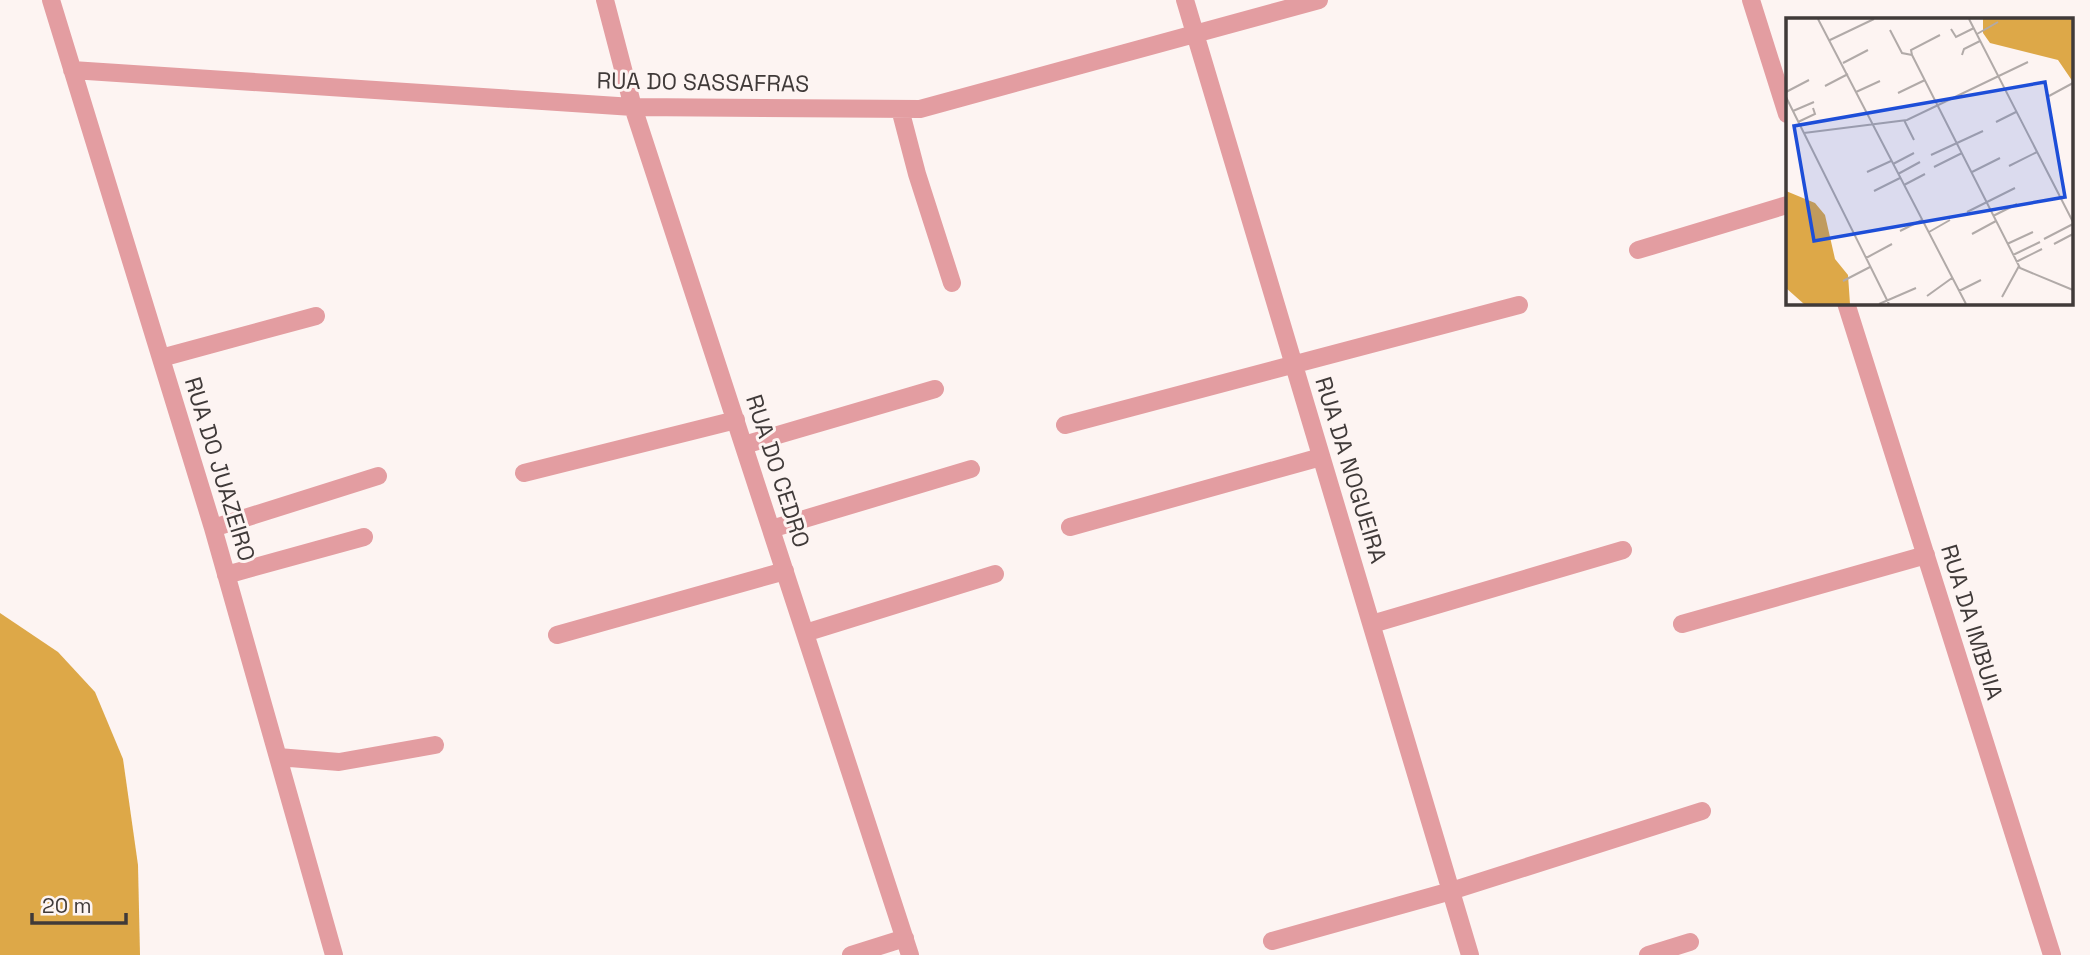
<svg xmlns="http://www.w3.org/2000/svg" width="2090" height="955" font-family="'Space Grotesk',sans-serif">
  <rect width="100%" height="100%" fill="#fdf4f2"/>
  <path fill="#dda848" d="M0,613l58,39 37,40 28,67 15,106 2,90h-140z"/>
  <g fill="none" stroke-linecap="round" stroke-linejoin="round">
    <path stroke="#e39da1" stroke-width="18" d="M51,0l162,528 121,427
      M605,0l28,107 277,848
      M1185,0l285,955
      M1751,0l36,114
      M72,70l561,37 287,2 399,-109
      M900,109l17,65 35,109
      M1638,250l149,-45
      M1846,303l206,652
      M161,358l155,-42
      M1065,425l454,-120
      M744,445l191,-56
      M524,473l212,-53
      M1070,527l251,-70
      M213,528l165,-52
      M771,529l200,-60
      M226,575l138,-38
      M1372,624l251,-74
      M1682,624l244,-69
      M805,633l190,-59
      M557,635l228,-64
      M278,757l61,5 96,-17
      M1272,941l179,-50 251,-80
      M851,955l54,-17
      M1648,955l42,-13"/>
  </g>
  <g text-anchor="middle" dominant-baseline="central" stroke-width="6" stroke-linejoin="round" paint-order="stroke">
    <g font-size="23" fill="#403a39" stroke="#fdf4f2">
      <text transform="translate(703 82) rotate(1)">RUA DO SASSAFRAS</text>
      <text transform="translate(220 469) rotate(73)">RUA DO JUAZEIRO</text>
      <text transform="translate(1351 470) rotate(73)">RUA DA NOGUEIRA</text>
      <text transform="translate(778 471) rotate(72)">RUA DO CEDRO</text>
      <text transform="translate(1972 622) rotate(73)">RUA DA IMBUIA</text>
    </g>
  </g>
  <g transform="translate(1786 18)">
    <rect width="287" height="287" fill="#fdf4f2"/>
    <path d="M197,1h90v63l-15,-22 -68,-17 -7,-10zM0,173l29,12 10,12 10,44 13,16 2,29h-46l-18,-16z" fill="#dda848"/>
    <path fill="none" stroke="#b1aaa8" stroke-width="2" d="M32,1l148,285M183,1l104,203M165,11l5,8 18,-9M104,12l12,23 10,2M191,16l21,-12M44,22l44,-21M126,37l108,213 53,22M126,37l-1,-5 29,-15M176,37l2,-6 16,-8M57,45l25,-13M39,68l23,-12M0,74l23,-12M70,74l24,-11M112,75l27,-13M263,78l24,-13M0,79l103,207M7,93l21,-9M118,102l10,20M12,104l17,-8 -2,-6M210,104l20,-10M18,115l103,-13 121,-58M145,137l52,-24M107,146l21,-11M223,148l28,-14M148,149l28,-14M81,154l24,-11M186,154l28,-14M112,156l22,-12M118,167l21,-11M88,173l26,-13M181,194l48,-24M207,198l24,-12M114,213l22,-11M143,214l21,-12M186,216l24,-13M258,221l29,-15M221,226l26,-12M268,226l19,-10M227,237l27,-13M80,240l26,-14M230,244l26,-13M57,263l27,-14M173,273l22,-11M141,278l25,-18M216,279l17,-31M93,286l37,-16"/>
    <path fill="#1d4ed8" fill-opacity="0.15" stroke="#1d4ed8" stroke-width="3.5" d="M259,64l20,115 -251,44 -20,-115z"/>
    <rect width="287" height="287" fill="none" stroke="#403a39" stroke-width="3.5"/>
  </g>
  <path d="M32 913v10h94v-10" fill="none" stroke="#403a39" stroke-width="3.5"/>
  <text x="42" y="913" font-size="21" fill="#403a39" stroke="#fdf4f2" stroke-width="5" paint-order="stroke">20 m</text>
</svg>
